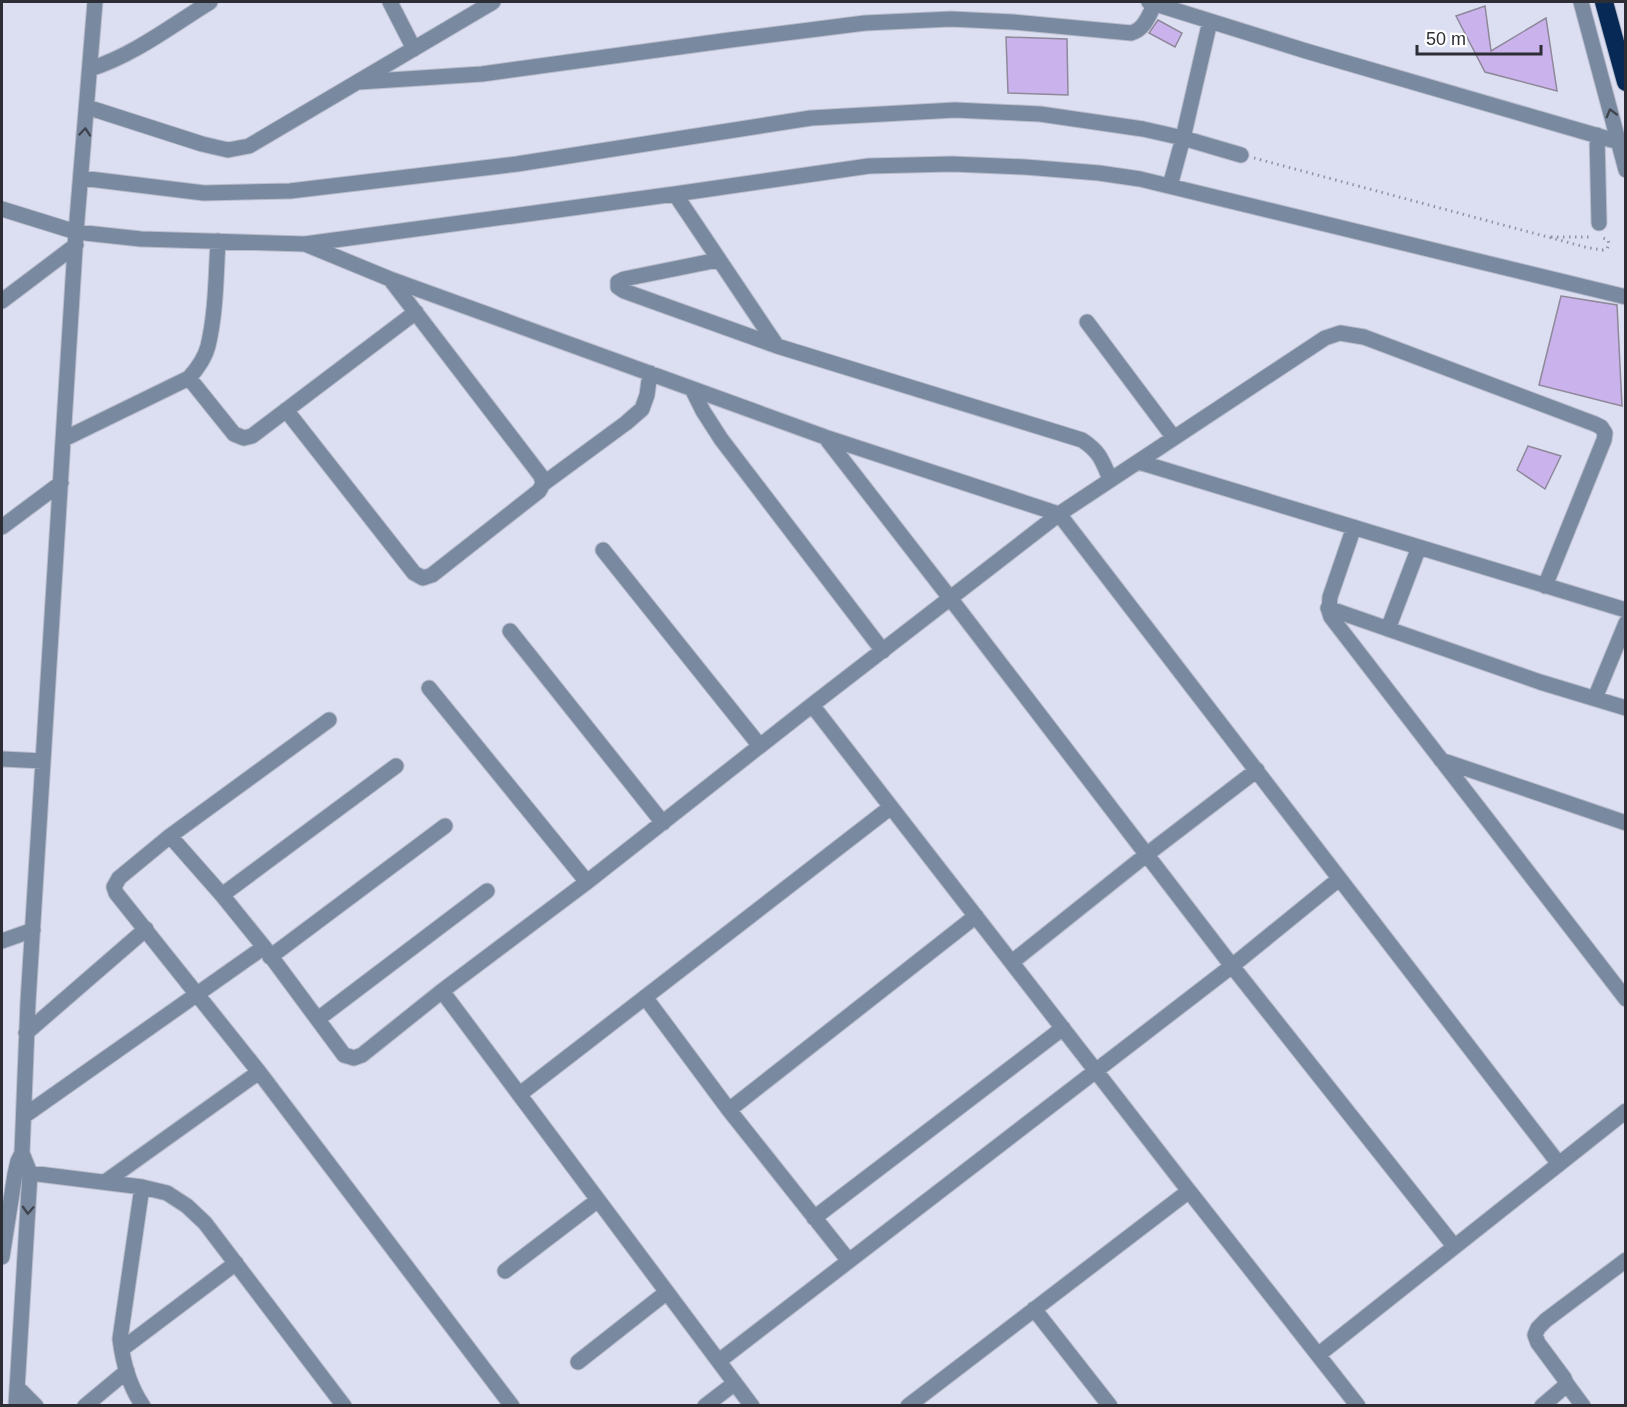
<svg xmlns="http://www.w3.org/2000/svg" width="1627" height="1407" font-family="Helvetica,sans-serif">
  <rect width="100%" height="100%" fill="#dcdff2"/>
  <path fill="#cab2ed" stroke="#8e8899" stroke-width="1.5" d="M1485,6l6,45 55,-33 11,73 -72,-19 -29,-56z
    M1158,20l24,13 -7,14 -26,-14z
    M1006,37l61,2 1,56 -60,-2z
    M1561,296l56,9 5,101 -83,-21z
    M1528,446l33,10 -16,33 -28,-19z"/>
  <g fill="none" stroke-linecap="round" stroke-linejoin="round">
    <g stroke="#b9bccc" stroke-width="17">
      <path id="minor" d="M390,2l24,47
        M1149,2l157,49 313,91
        M1581,2l45,168
        M90,69c44,-14 81,-43 120,-67
        M359,82l123,-8 248,-34 135,-17 86,-4 62,3 118,11c14,-4 18,-18 24,-30
        M87,107l115,37 26,6 21,-4 244,-144
        M1597,135l2,88
        M81,178l123,15 86,-2 227,-27 294,-46 144,-8 85,4 103,15 40,9 58,17
        M1170,186l13,-48 27,-117
        M675,194l102,152
        M2,209l74,23 65,7 164,5 370,-50 194,-28 83,-2 73,3 74,6 41,6 486,118
        M305,244l85,35 435,158 234,77 500,650 -241,191 40,51
        M718,260l-94,19 -6,3v5l6,4 153,55 305,94c18,12 20,20 28,39
        M2,301l74,-56
        M1087,322l87,116
        M189,378l45,56 10,4 8,-2 164,-124
        M692,389l11,22 18,28 162,212
        M286,410l128,163 9,5 9,-3 107,-84 4,-7 -2,-8 -151,-197
        M825,437l125,161 282,368 222,280
        M64,439l125,-61c8,-9 16,-20 19,-32 8,-33 8,-71 10,-105
        M1139,462l487,148
        M543,484l83,-61 16,-14 5,-14 3,-22
        M2,527l59,-44
        M1354,527l-24,70 -1,14 2,6 295,382
        M603,550l157,196
        M1328,608l212,74 86,26
        M1388,629l31,-82
        M510,631l153,192
        M429,688l158,194
        M1595,698l31,-75
        M329,720l-159,116 -51,42 -5,9 2,6 143,179 253,334
        M2,759l41,2
        M1441,760l185,63
        M891,807l298,384
        M170,836l52,59 42,52 80,108 10,3 8,-3 80,-64 310,415
        M222,895l174,-129
        M2,941l31,-11
        M270,957l175,-131
        M1012,962l134,-107 111,-85
        M442,991l145,-109 225,-177
        M645,997l84,113 120,151
        M318,1019l169,-128
        M26,1033l120,-104
        M520,1094l371,-287 -79,-102 247,-191 266,-176 15,-5 24,4 231,87 6,3 4,6 -1,7 -59,146
        M729,1110l247,-194
        M24,1116l240,-169
        M1559,1164l67,-53
        M30,1173l112,14 25,6 20,13 18,17 139,183
        M105,1182l154,-110
        M142,1187l-22,152c3,24 9,47 23,67
        M814,1218l249,-190
        M2,1257l13,-83 3,-13 4,-8
        M505,1271l93,-71
        M1034,1309l76,97
        M122,1349l114,-86
        M719,1361l513,-395 107,-87
        M578,1362l89,-70
        M1566,1383l17,23
        M17,1387l19,19
        M16,1406l14,-233 -8,-20 6,-151 48,-770 19,-230
        M85,1406l42,-35
        M705,1406l30,-23
        M908,1406l281,-215 129,164
        M1542,1406l21,-18 3,-5 -2,-5 -26,-35 -3,-8 3,-7 8,-8 80,-60"/>
    </g>
    <g stroke="#b9bccc" stroke-width="20">
      <path id="highway" d="M1604,2l22,80"/>
    </g>
    <path stroke="#9193a1" stroke-width="3" stroke-dasharray="1.5 4.5" stroke-linecap="butt" d="M1254,158l331,89 17,3 5,-1 2,-5 -1,-4 -5,-2
      M1551,237h42"/>
    <use href="#minor" stroke="#798aa0" stroke-width="15"/>
    <use href="#highway" stroke="#062a55" stroke-width="18"/>
  </g>
  <defs><path id="oneway-chevron" d="M-2-3.5L2.5 0L-2 3.5" fill="none" stroke-width="1.6" stroke-linecap="round" stroke-linejoin="round" transform="scale(1.5)"/></defs>
  <g stroke="#404550">
    <use href="#oneway-chevron" transform="translate(1611 113) rotate(-105)"/>
    <use href="#oneway-chevron" transform="translate(85 132) rotate(-85)"/>
    <use href="#oneway-chevron" transform="translate(28 1210) rotate(93)"/>
  </g>
  <rect width="1627" height="1407" fill="none" stroke="#2d2e35" stroke-width="6"/>
  <path d="M1417 45v9h124v-9" fill="none" stroke="#2d2e35" stroke-width="3"/>
  <text x="1426" y="45" font-size="18" fill="#2d2e35" stroke="#ffffff" stroke-width="4.5" paint-order="stroke">50 m</text>
</svg>
